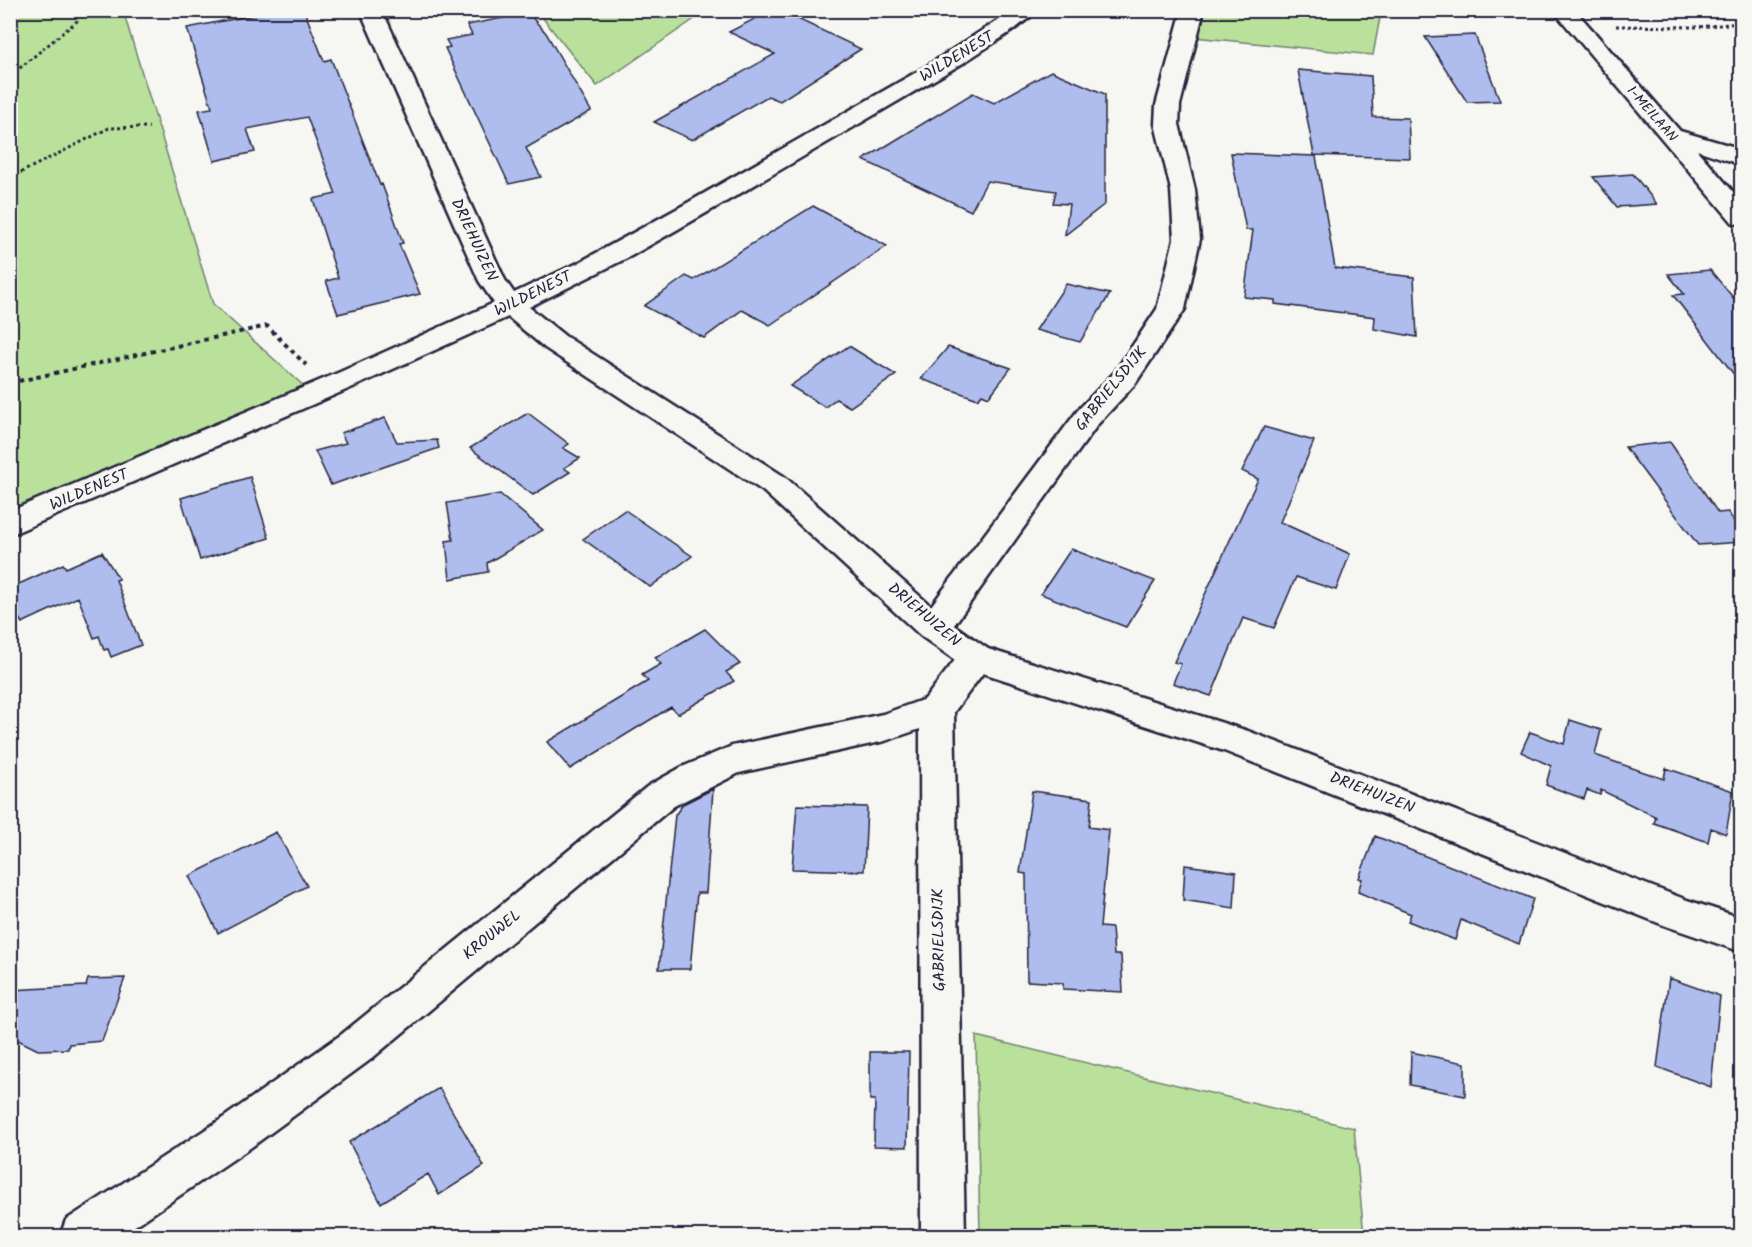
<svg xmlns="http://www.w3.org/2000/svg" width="1752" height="1247" font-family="Kalam,sans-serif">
  <rect width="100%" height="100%" fill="#f6f6f2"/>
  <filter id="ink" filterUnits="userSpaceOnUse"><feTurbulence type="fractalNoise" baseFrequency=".0167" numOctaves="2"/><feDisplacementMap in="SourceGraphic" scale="12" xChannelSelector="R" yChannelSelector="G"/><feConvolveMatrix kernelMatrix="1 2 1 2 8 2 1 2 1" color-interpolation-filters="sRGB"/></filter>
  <g filter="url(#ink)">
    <path fill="#bae19c" stroke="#6e826c" stroke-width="1.5" d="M1372,10l9,2 -8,43 -179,-18 6,-26z
      M11,11h112l90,293 93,84 -295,128z
      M537,11h169l-109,75z
      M976,1036l378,92 10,108h-384z"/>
    <path fill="#aebded" stroke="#22223b" stroke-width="1.5" d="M279,10h25l20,51 7,-2 49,126 2,-1 21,59 -4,1 21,50 -82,20 -12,-33 12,-3 -25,-79 23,-5 -29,-77 -60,12 8,23 -41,9 -15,-51 13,-2 -25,-80z
      M772,10h7l82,39 -81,52 -12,-5 -76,44 -38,-18 121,-68 -46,-22z
      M528,13l18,20 45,78 -65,37 15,29 -32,7 -64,-136 5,-1 -4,-7 26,-5 -5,-10z
      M1475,35l25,66 -33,1 -42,-65z
      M1298,70l73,6 2,41 35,1 2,40 -96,-3z
      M1051,71l54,23v110l-40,31 4,-31 -16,-1 3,-12 -69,-10 -16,30 -108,-51 110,-67 21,10z
      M1231,153l85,3 19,112 79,9 3,60 -43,-8 1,-12 -100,-13v-4l-31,-3 9,-67h-7z
      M1633,174l24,30 -40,3 -24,-30z
      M813,206l74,40 -117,79 -28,-15 -38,28 -60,-32 42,-30 8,4z
      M1710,270l32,38v77l-69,-90 11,-1 -16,-20z
      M1066,284l44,10 -30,48 -44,-12z
      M849,346l47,29 -46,32 -14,-8 -11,8 -35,-21z
      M948,347l63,21 -22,29 -7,-3 -4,5 -57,-20z
      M528,413l41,31 -6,4 17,10 -16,10 6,4 -37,23 -63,-47z
      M385,418l12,24 40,-2 2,8 -108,37 -16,-34 31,-8 -5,-10z
      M1264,427l50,14 -34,81 70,32 -14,36 -40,-13 -22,51 -31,-10 -32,78 -38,-13 8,-19 -7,-2 84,-183 -16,-8z
      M1670,442l48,71 10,-1 14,21v9l-44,3 -73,-98z
      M250,477l19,61 -69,22 -19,-62z
      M500,494l43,36 -56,33 1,9 -38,7 -4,-38 7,-1 -6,-37z
      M625,510l67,46 -42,31 -67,-48z
      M1071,549l84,32 -29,46 -85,-33z
      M102,552l17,27 -3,1 25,65 -30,12 -3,-8 -4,1 -5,-14 -5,2 -16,-41 -56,26 -12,-19v-16l53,-24 3,4z
      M705,629l35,35 -14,8 8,9 -56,33 -7,-7 -101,62 -23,-27 101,-61 -6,-6 19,-11 -6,-6z
      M1570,720l31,10 -6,25 69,24 2,-11 67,23 -7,43 -15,-6 -3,14 -54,-19 2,-6 -55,-27 -1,5 -13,-5 -3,9 -38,-14 5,-19 -30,-14 9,-20 34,12z
      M713,789l-7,104h-9l-7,76h-31l16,-154 8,-11z
      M1032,791l60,8 -3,28 20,3 -9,97 12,1 2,27h7l2,37 -60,-3v-6l-36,-2 -1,-107 -6,-1z
      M797,805l70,2 -3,64 -72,-2z
      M276,832l31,54 -89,47 -29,-57z
      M1375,836l158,63 -14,45 -58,-24 -6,20 -47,-19 3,-7 -53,-22 4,-13 -3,-1z
      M1185,865l51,7 -2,36 -51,-8z
      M125,978l-23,63 -33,3 -1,5 -30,1 -28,-14v-46l76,-4 2,-7z
      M1669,978l51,18 -9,91 -54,-20z
      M870,1052h39l-2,95 -33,-1 1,-46h-5z
      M1411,1052l54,11v33l-55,-11z
      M439,1088l45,78 -45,29 -11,-21 -47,29 -32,-61z"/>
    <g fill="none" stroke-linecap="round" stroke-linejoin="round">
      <g stroke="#22223b" stroke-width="5">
        <path id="street" d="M360,10h22l123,270 9,13 64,-30 104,-57 240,-137 92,-59h25l-27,21 -49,32 -229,134 -103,59 -102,51 36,29 220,141 146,129 147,-196 37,-38 42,-63 17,-70 -3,-49 -16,-66 1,-19 26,-95h22l-24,95 -1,19 16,66 5,49 -15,70 -50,75 -37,40 -144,201 34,24 260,82 439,169 55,18v34l-76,-26 -442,-175 -241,-78 -29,39 11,524h-44l-1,-507 -35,12 -146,32 -65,33 -304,254 -120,88 -130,88h-60l6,-16 154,-100 122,-86 306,-248 34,-19 50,-21 151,-32 42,-15 30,-39 -34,-24 -158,-145 -218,-143 -37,-31 -148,67 -350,151v-24l330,-139 154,-69 -15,-22z
          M1553,10h22l105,121 62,18v16l-45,-15 45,52v23l-9,-2z"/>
      </g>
      <path stroke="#22223b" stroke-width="3" stroke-dasharray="3 3" stroke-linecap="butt" d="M1616,26l81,1 45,-4
        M15,72l62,-51 -1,-11
        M10,74l5,-2 -5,17
        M10,178l99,-50 40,-1"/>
      <path stroke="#22223b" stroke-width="4" stroke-dasharray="4.5 4.5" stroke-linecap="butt" d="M10,383l257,-57 39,39"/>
      <use href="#street" fill="#f6f6f2" fill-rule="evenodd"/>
    </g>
  </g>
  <g text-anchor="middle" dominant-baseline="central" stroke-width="6" stroke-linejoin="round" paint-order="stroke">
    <g font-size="14" fill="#22223b" stroke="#f6f6f2">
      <text transform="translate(1652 114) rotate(49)">1-MEILAAN</text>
    </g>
    <g font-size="16" fill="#22223b" stroke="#f6f6f2">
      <text transform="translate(957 57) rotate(-31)">WILDENEST</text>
      <text transform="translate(474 240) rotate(65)">DRIEHUIZEN</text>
      <text transform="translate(533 294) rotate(-26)">WILDENEST</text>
      <text transform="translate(1111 389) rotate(-51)">GABRIELSDIJK</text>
      <text transform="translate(89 490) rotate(-23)">WILDENEST</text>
      <text transform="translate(924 615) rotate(40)">DRIEHUIZEN</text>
      <text transform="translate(1372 793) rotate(21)">DRIEHUIZEN</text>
      <text transform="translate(492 935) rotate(-39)">KROUWEL</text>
      <text transform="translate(939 940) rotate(-91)">GABRIELSDIJK</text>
    </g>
  </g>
  <rect width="1752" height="1247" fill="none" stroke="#f6f6f2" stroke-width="36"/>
  <rect x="18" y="18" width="1716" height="1211" fill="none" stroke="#22223b" stroke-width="2" filter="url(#ink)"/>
</svg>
